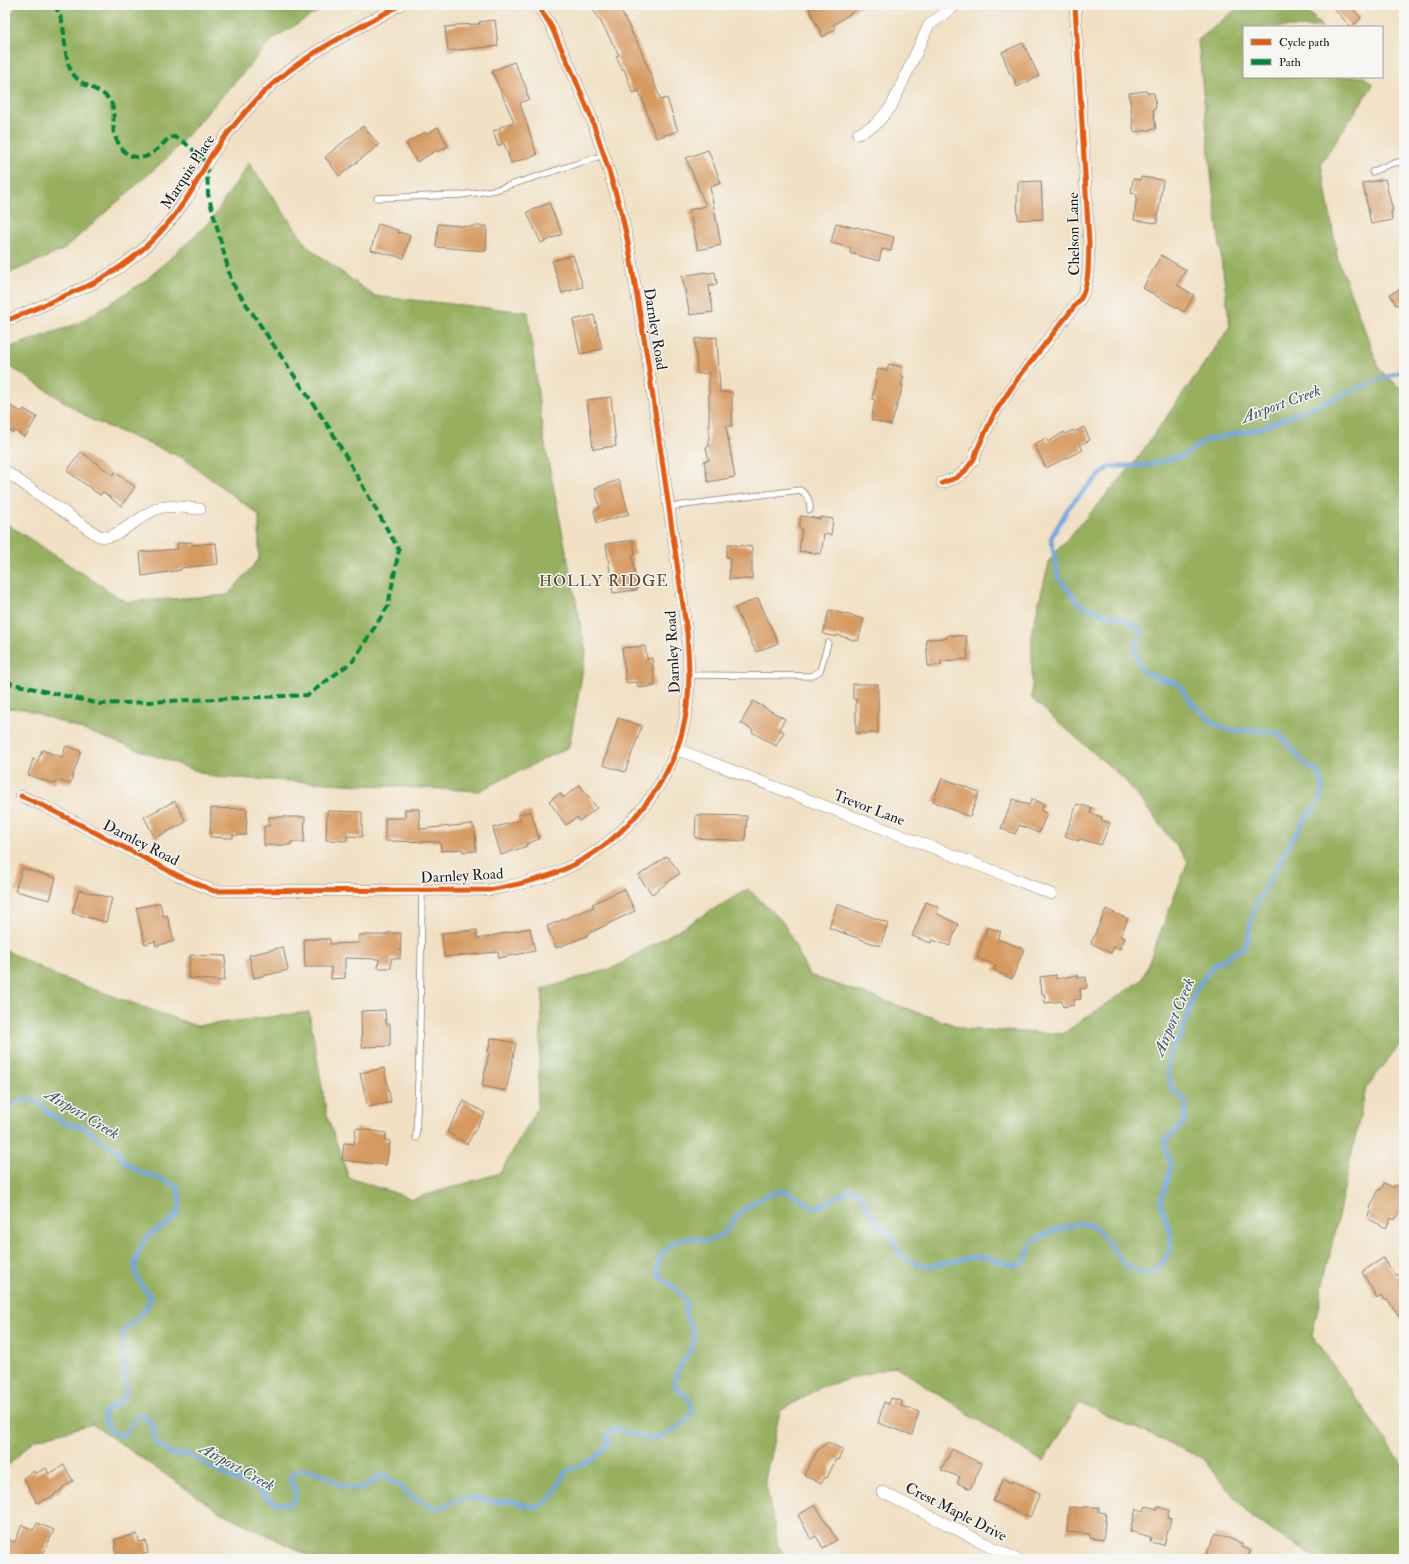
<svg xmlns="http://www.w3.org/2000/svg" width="1409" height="1564" font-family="'IM FELL Double Pica',serif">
  <rect width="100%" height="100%" fill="#f6f6f2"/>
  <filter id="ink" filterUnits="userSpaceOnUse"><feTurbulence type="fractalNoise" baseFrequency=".025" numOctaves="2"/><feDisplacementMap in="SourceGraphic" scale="8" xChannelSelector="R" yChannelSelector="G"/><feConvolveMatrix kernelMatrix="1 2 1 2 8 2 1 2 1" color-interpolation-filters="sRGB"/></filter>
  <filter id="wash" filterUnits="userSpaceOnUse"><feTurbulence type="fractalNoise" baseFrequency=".012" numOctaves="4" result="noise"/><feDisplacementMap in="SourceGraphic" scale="16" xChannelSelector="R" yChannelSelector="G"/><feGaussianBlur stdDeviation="0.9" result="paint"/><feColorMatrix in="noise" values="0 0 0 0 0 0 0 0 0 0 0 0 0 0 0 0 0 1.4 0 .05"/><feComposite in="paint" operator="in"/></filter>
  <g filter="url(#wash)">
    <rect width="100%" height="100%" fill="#f1e0c3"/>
    <path fill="#96b061" stroke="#59663e" d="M18,5h310l-55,34 -104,117 -106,94 -58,25v-254z
      M1241,5h62l19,22h-78v50h121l8,8 -52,78 17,97 42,110 24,21v649l-38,48 -54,247 92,132v92h-86l-65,-40 -51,-61 -123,-55 -36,59 -148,-96 -74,21 -41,24 -15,69 13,66 10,13h-472l-96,-47 -128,-88 -58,16 -29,29v-519l52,26 139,50 113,-14 18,104 22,62 64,21 87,-26 37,-64 6,-120 72,-22 133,-78 36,34 25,52 157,54 96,5 80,-54 46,-119 -63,-81 -93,-81v-69l18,-71 84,-96 96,-136 -18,-144 -14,-143z
      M249,163l59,84 66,49 154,16 15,123 43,217 -17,95 -90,44 -265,-14 -189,-68 -20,-1v-183l2,-1 119,78 102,-7 31,-36v-44l-76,-57 -91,-38 -87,-57v-14l72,-25 67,-42 66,-60z"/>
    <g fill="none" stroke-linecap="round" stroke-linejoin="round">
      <path stroke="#75a7e0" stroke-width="4.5" d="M5,1065l2,3 -2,11
        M5,1107l21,-8 14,3 5,9 10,6 12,7 17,3 16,13 17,10 10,14 14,9 13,3 23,10c2,9 5,18 0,27 -6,12 -22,16 -31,25 -3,3 -4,7 -6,11 -11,22 -2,32 11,49l-6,12 -22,22v33l4,28 -4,6 -19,13c0,11 5,17 13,23h7l12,-18 8,-2 11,14 -1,12 6,6 7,1 2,6 9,1 9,-1 46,25 23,9 10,9 11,7h12l6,-5 1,-5 -6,-17 7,-7c9,0 17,0 25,4 7,3 12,8 19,11 14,5 28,5 36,-8l10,-2 3,6 10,4 8,10 26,12 7,1 10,-6 12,-3 12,-1 22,4 16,-1 13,5 12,1 13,-8 14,-27 23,-10 12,-9 8,-9 -1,-10 8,-6c12,5 26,10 39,10 11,0 41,-19 38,-31 -2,-10 -11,-15 -18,-22 0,-18 15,-26 19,-41 4,-20 -13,-25 -6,-41 -3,-5 -7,-10 -11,-14 -7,-6 -20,-11 -19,-22 2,-16 19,-29 35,-29 11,0 10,6 24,0 13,-5 16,-20 27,-28 9,-7 24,-16 35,-18 12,-4 27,11 38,16 13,-5 23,-15 37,-19l9,7 10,20 5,7 15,14 8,18 9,6 10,4 10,1 44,-9h13l25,8 11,-1 6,-8v-7l7,-9 12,-7 32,-10 14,3 8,7 25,33 19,8 10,-3 10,-12 6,-13v-11l-8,-23 -2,-11 10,-34 -2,-8 -3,-8 -1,-10 17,-16 3,-7 1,-15 -5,-6 -8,-5 -6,-21 2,-14 5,-12 8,-11 14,-45 17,-23 30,-18 5,-10 5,-25 5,-12 33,-60 12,-19 16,-19 4,-15 -5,-16 -12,-7 -28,-32 -21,-3 -16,1 -17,-2 -14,-9 -23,-22 -8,-14 -19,-5 -20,-10 -5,-20 7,-18 -17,-12 -25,-6 -21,-9 -21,-27 -7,-39 18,-31 20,-22 20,-18 39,-2 37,-10 21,-15 52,-11 146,-59"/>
    </g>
    <g id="blocks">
      <path fill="#d69a60" d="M599,5h19l22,43 21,52 6,-2 11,33 -22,7 -17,-47 -6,2 -9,-24h-2l-6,-13 3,-1 -19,-35h-1l-6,-12z
        M817,5h46l-30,20 2,4 -12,8 -14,-28z
        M1330,5h19l12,13 -10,9z
        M495,20l3,26 -50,5 -3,-24 10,-1 1,-1 24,-1 -1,-2z
        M1023,43l16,33 -22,11 -5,-12h-2l-8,-23z
        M514,62l13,27 -1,1 3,9 -9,4 17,52 -26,8 -7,-20 -6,3 -5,-15 7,-2v-2l14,-5 -22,-51z
        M1146,91l1,2h7l2,15 -3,1 3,20 -22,3 -5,-39z
        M363,126l16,19 -40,31 -14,-19z
        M438,127l10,19 -10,6 -1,-2 -20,12 -11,-19 19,-11 1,2z
        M708,150l13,33 -11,4 11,58 -23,5 -9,-40 17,-4 -20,-48z
        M1141,177l22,3 -6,43 -23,-3 3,-26 -6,-1 2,-14 7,1z
        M1385,179l8,32h-2l1,9 -21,4 -8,-41z
        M1041,181l2,38 -25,1 -1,-25h1v-13z
        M549,203l13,31 -21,9 -14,-31z
        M836,223l20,5v-1l38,10 -3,14 -9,-2 -3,12 -29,-8 1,-5 -20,-5z
        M378,224l20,6 -1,2 13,3 -6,23 -33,-8z
        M438,224l34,3v-1h15l-1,25 -50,-4z
        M573,255l10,32 -21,6 -10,-32z
        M1161,255l25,15 -9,15 17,10 -10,17 -41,-24z
        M706,272l1,1 8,-1 2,13 -8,1 4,26 -23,3 -8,-39z
        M1404,287v15l-8,3 -6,-11z
        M594,315l8,34 -22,5 -7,-34z
        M717,337l3,55h12v34h-6l9,51 -27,5 -4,-21 5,-1 -3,-13 3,-1v-73l-12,1 -2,-35z
        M889,364l14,3 -2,9 3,1 -3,8 2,1 -12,39 -20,-5 4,-20 -3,-1 6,-30 9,2z
        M611,397l5,49 -23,3 -6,-49z
        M5,403l17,9 2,-3 13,8 -12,20 -11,-7 -1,3 -8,-5z
        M1084,427l6,13 -10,5 3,5 -37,18 -12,-24 12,-6 2,4 16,-10 1,2 8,-4 1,2z
        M81,452l32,23 2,-3 20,15 -14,19 -18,-14 -3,3 -33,-24z
        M619,480l10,34 -32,9 -3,-13 6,-2 -5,-20z
        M801,516l20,3v-2l12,2 -2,16 -7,-1 -3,20 -22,-3 3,-22 -3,-1z
        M633,540l2,15h-3l5,35 -24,3 -7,-49z
        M192,542v3l24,-2 2,21 -38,4 1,2 -39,6 -2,-24 38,-3 -1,-6z
        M728,544l24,3v32h-23l1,-22h-4z
        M758,598l20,45 -22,9 -21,-44z
        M829,610l35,9 -6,22 -21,-6 -1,2 -13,-3z
        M947,635l19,1 2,23 -27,2v4l-13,1 -2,-27 21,-1z
        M645,646l2,13 5,-1 3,28 -17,2 -1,-6 -11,1 -4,-35z
        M853,684h25v49h-22v-34h-3z
        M753,701l32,18 -6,10 5,3 -8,14 -24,-14 1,-2 -12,-7z
        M618,718l24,8 -17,46 -22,-7z
        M66,746l15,5 -11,33 -14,-4 -1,4 -27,-9 5,-16 5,2 4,-11 20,7z
        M942,778l37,14 -9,25 -37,-16z
        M580,785l17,23 -17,13 -3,-4 -11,8 -17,-24 11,-8 3,5z
        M1013,799l16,6 3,-6 12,5 -3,7 6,2 -8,20 -20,-8 -4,9 -14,-6z
        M175,801l11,21 -31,16 -11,-21z
        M1077,804l15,4 -2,5 12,4 -1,3 9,3 -9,22 -21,-6 -1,2 -14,-5z
        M211,808l36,1 -1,26h-13v3l-23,-1z
        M405,809h14l1,20 53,-5v4h2l1,23 -13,1v-3l-22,2 -1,-9 -55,-1v-23h20z
        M327,811l35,1v25l-15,-1v5l-21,-1z
        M531,811l8,28 -13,5 1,2 -26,9 -8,-27 27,-8 -2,-5z
        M696,815l51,1 -2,25 -50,-3z
        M269,817h36l-1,25h-13v3h-27v-19h5z
        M667,856l13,17 -28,21 -14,-18z
        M22,868l34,10 -6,22 -35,-9z
        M624,889l11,22 -48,23v2l-31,12 -9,-22 47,-19 -2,-3z
        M79,890l33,8 -6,24 -34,-9z
        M926,902l13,5 -3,6 22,11 -8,22 -18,-6 -1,3 -19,-7z
        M160,903l3,13 4,-1 7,26 -18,5 -1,-5 -10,3 -9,-36z
        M837,904l51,19 -8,23 -51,-18z
        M1106,909l22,10 -8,17 5,2 -5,11 -6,-2 -3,6 -20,-10z
        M987,927l14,5 -4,7 27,10 -12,30 -18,-9 2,-5 -19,-7z
        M530,928l5,23 -36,7 -1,-6 -54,5 -2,-24 35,-3v9z
        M387,933h14l-1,26 -9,-1v10h-13l1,-9 -34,-1v20l-14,1v-12h-26l-1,-28h26v5l29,-1v-8h28z
        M283,947l5,23 -34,8 -5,-23z
        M190,955l36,1 -2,25 -36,-3z
        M1056,975v4l22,-4v3l8,-1 1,11 -7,1 1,10 -7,1v5l-11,2 -1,-6 -17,2 -1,-9h-2l-2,-17z
        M385,1010l1,14h4v22l-28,1 -1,-36z
        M491,1038l25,5 -10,48 -24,-5 7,-33 -1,-1z
        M384,1068l7,34 -23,5 -8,-34z
        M464,1101l21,12 -18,31 -20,-12z
        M356,1128l30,5 -1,7 5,1 -4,24 -44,-5 2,-17 10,1z
        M1384,1183l10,5 1,-3 9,4v14l-9,17 -4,-2 -5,10 -19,-10 4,-9 -1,-1 9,-19 2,1z
        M1383,1258l13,18 3,-2 5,7v42l-17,-24 -2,2 -5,-6 -3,3 -15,-26z
        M891,1398l11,3 -1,5 18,6 -7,23 -34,-12 6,-21 5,2z
        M828,1442l15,8 -5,10 -2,-1 -9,19 -2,-1 -4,7 -17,-9 13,-24z
        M952,1449l30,15 -12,25 -13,-6 3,-6 -19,-7z
        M64,1465l9,16 -11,7v2l-8,4v2l-17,7 -14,-25 11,-7 1,3 11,-6 3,6z
        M1003,1479l9,4v-2l28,12 -10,24 -37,-16z
        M815,1505l22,35 -14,8 -7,-12 -5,3 -13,-24z
        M1146,1506l11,3v-3l12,4 -2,8 4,1 -7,26 -14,-3 1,-5 -21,-6 6,-22 8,2z
        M1069,1507l13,1v-1h17v5l7,1 -3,27 -13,-2v-4l-23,-2z
        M37,1523l17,7 -13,29h-25l-11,-5v-16l10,4 7,-17 12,5z
        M1216,1533l27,11 -1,3 9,4 -4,8h-43z
        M137,1534l2,8 7,-1 2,12 -7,2 1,4h-21l-2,-5h-3l-1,-15z"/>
    </g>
  </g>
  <g filter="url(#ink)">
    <use href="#blocks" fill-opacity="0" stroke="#867e70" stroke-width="1"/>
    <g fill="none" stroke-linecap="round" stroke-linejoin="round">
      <g stroke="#867e70" stroke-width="7">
        <path id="lane" d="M1372,172l18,-8 14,-3
          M377,198l84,-3 34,-5 109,-35
          M668,507l132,-17c8,5 10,10 10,20
          M689,675l122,1 9,-5 8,-28
          M416,1138l4,-114 2,-133"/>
      </g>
      <g stroke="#867e70" stroke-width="12">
        <path id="street" d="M858,134l17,-9 16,-18 38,-82 27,-20
          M5,321c22,-8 43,-18 64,-27 10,-5 21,-8 30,-14 35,-19 64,-47 86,-79 10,-14 17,-30 26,-45 16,-23 34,-45 54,-65 38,-37 89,-60 135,-86
          M5,471l92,64c3,1 6,2 9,2 13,-1 36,-22 50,-28 13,-5 30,-1 44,0
          M942,483l14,-5 9,-7 9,-12 3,-9 17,-36 22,-33 65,-83c9,-17 7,-36 8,-55l-14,-238
          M676,749l336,129 39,16
          M21,796l23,10 135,70 35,15 275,-1c22,-4 43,-8 64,-16 63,-24 117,-84 131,-150 7,-31 5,-60 3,-91l-40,-277 -19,-113 -7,-32 -17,-56 -13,-38 -17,-41 -23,-50 -13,-21
          M882,1492l134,67"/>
      </g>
      <use href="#lane" stroke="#fff" stroke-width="5.5"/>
      <use href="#street" stroke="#fff" stroke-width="11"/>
      <path stroke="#00873e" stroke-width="4" stroke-dasharray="8 4" stroke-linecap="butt" d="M5,682l95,22 208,-9 45,-34 35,-55 11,-56 -67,-118 -100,-149 -24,-89 -1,-31c-7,-6 -23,-24 -33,-26 -8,-2 -21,25 -38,20 -3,-1 -7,-1 -9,-3 -5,-4 -11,-14 -13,-20 -2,-13 3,-25 -6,-36 -13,-13 -31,-10 -39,-32 -7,-20 -1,-43 -15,-61"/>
      <g stroke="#f6f6f2" stroke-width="8">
        <path id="cycleway" d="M5,321c22,-8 43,-18 64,-27 10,-5 21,-8 30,-14 35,-19 64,-47 86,-79 10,-14 17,-30 26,-45 16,-23 34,-45 54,-65 38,-37 89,-60 135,-86
          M942,483l14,-5 9,-7 9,-12 3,-9 17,-36 22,-33 65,-83c9,-17 7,-36 8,-55l-14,-238
          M21,796l23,10 135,70 35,15 275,-1c22,-4 43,-8 64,-16 63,-24 117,-84 131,-150 7,-31 5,-60 3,-91l-40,-277 -19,-113 -7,-32 -17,-56 -13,-38 -17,-41 -23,-50 -13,-21"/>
      </g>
      <use href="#cycleway" stroke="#e8590c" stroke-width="5"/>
    </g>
  </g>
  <g text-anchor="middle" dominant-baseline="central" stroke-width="3" stroke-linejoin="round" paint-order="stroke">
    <g font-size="15" fill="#1c1c1c" stroke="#f6f6f2">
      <text transform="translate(188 172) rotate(-57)">Marquis Place</text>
      <text transform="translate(1074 234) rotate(-91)">Chelson Lane</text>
      <text transform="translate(655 329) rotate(81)">Darnley Road</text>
      <text transform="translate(673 652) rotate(-93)">Darnley Road</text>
      <text transform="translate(869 808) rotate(21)">Trevor Lane</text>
      <text transform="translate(141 843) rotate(27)">Darnley Road</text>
      <text transform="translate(462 876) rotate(-3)">Darnley Road</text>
      <text transform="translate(956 1512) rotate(27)">Crest Maple Drive</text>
    </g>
    <g font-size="16" font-style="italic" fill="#40546a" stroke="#f6f6f2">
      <text transform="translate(1281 404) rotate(-20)">Airport Creek</text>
      <text transform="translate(1174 1017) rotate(-67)">Airport Creek</text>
      <text transform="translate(82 1114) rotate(31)">Airport Creek</text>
      <text transform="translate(237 1467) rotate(29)">Airport Creek</text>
    </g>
    <g font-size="16" letter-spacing="1" fill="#5d4834" stroke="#f6f6f2">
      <text x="604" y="581">HOLLY RIDGE</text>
    </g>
  </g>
  <rect width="1409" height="1564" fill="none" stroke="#f6f6f2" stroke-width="20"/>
  <rect x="1243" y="26" width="140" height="52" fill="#f6f6f2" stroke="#9f9f9c"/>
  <rect x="1251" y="39" width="20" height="6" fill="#e8590c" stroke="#9f9f9c"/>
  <text x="1279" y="46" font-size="12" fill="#1c1c1c">Cycle path</text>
  <rect x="1251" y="59" width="20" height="6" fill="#00873e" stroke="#9f9f9c"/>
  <text x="1279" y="66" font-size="12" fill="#1c1c1c">Path</text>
</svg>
